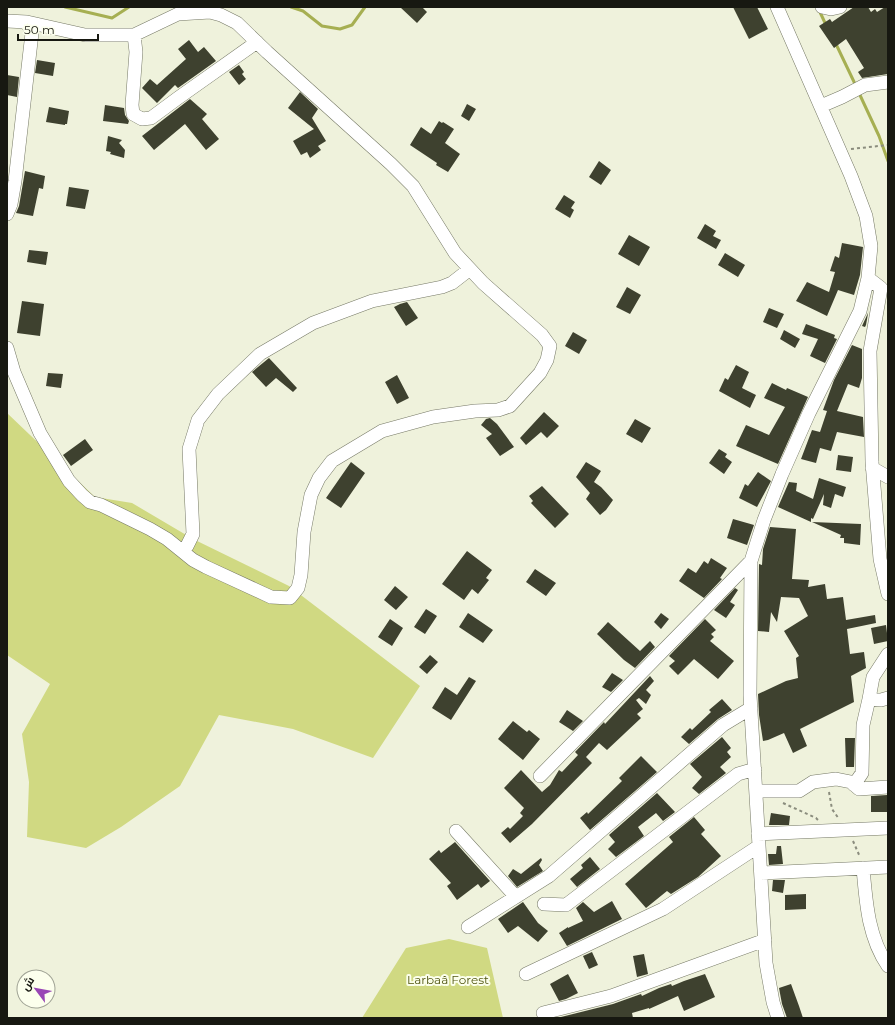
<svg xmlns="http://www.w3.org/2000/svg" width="895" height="1025" font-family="Montserrat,Cairo,sans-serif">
  <rect width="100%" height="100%" fill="#eff2dc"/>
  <path fill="#d0d982" d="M7,413l88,84 37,6 61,36 96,47 131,100 -47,72 -80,-29 -74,-14 -39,71 -59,41 -35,21 -59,-11 2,-55 -7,-48 28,-50 -43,-29z
    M449,939l38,9 16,70h-141l44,-70z"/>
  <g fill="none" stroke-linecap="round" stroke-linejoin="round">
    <path stroke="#a6af52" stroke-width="3" d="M65,7l47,11 17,-11
      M291,7l12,4 19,15 18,3 12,-4 13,-18
      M819,10l7,15
      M835,42l21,44
      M859,93l20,43 9,25"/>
  </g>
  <path fill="#3e412f" d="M400,7h22l5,5 -10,11z
    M733,7h24l11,22 -19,10z
    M854,7h14l3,5 4,-3 2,3 8,-5h3v67l-26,4 -4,-6 6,-4 -18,-29 -12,9 -15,-22 11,-7 2,3z
    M189,40l9,12 6,-5 12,14 -38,27 -3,-3 -18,18 -15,-15 8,-9 7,6 29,-26 -8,-10z
    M37,60l18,3 -2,13 -18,-3z
    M239,65l5,7 -2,2 4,5 -7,6 -10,-13z
    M7,75l12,2 -2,20 -10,-2z
    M300,92l18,17 -6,9 14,23 -8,5 3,4 -11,8 -3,-6 -6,3 -8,-14 21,-12 -26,-21z
    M190,99l17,15 -5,5 17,20 -13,11 -21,-26 -31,26 -12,-14z
    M467,104l9,5 -7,12 -8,-5z
    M105,105l19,3 1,7 4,6 -1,3 -25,-3z
    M49,107l20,4 -2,13h-2v1l-19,-3z
    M439,121l3,2 1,-1 11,7 -9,14 15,11 -12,18 -12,-7 1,-2 -27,-18 11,-18 10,7z
    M108,136l14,4 -3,3 6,7 -1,8 -14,-4 1,-2 -5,-1z
    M599,161l12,9 -10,15 -12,-8z
    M25,171l20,5 -2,13 -4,-1 -6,28 -17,-3 3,-7z
    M69,187l20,3 -4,19 -19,-3z
    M564,195l11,7 -4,6 3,2 -4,8 -15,-9z
    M705,224l11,7 -3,5 8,4 -5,9 -19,-11z
    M629,235l21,12 -11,19 -21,-12z
    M842,243l21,4 -3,28 -6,20 -16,-5 -11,26 -31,-15 11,-19 22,10 6,-20 -5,-1 5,-15 4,2z
    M29,250l19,2 -2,13 -19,-3z
    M725,253l20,12 -7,12 -20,-12z
    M627,287l14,8 -11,19 -14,-7z
    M22,301l22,3 -4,32 -23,-3z
    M407,302l11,16 -12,8 -12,-19 6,-3z
    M870,302l-4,23 -1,2 -3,-1 6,-13z
    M769,308l15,6 -7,14 -14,-6z
    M806,324l29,11 -1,3 3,1 -12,24 -15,-7 8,-17 -16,-5z
    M784,330l16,9 -5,9 -15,-9z
    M573,332l14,8 -8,14 -14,-8z
    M852,345l10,4v29l-3,10 -11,-4 -11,27 26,6 1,20 -27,-5 -6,19 -11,-3 -4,15 -15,-4 11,-29 8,2 7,-21 -4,-1 11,-30z
    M269,358l28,30 -4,4 -17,-14 -10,9 -14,-15z
    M736,365l13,7 -7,16 14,7 -6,13 -31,-17 6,-13 3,2z
    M48,373l15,1 -2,14 -15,-2z
    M397,375l12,23 -12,6 -12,-22z
    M772,383l14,7 1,-2 21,9 -30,67 -42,-18 10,-21 23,10 16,-28 -21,-9z
    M544,412l15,14 -12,12 -6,-6 -15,13 -6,-7z
    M490,418l7,6 17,23 -14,9 -14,-18 6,-4 -11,-9 5,-6z
    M635,419l16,9 -9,15 -16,-9z
    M85,439l8,11 -22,16 -8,-11z
    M719,449l8,5 -2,3 7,5 -8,12 -15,-11z
    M838,455l15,2 -2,15 -15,-2z
    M351,462l14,11 -24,35 -15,-10z
    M586,462l15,9 -7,11 7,5 12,13 -7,10 -6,5 -14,-16 4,-6 -14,-16z
    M758,472l13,9 -14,26 -18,-9 6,-14 3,2z
    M819,478l27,9 -3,10 -8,-3 -4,14 -8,-3 1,-11 -11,25 -2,-1v4l-33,-15 11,-25 8,1 -1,8 17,8z
    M542,486l27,28 -14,14 -24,-25 2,-2 -4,-5z
    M733,519l21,6 -7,20 -20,-7z
    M812,522l49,2 -1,21 -16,-2v-5h-4l1,-3z
    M770,527l26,2 -4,50 17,1 -1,7 17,-3 2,15 16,-2 3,23 29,-5 1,8 -29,6 3,25 14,-2 2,16 -15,8 3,26 -54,27 7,17 -14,7 -9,-20 -16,7 -5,1 -4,-26 -1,-21 28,-13 12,-3 -2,-20 3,-2 -15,-25 24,-15 -9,-18 -18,-1 -4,25 -6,-10 -2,20 -11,-1 1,-67 3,1 1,-16z
    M467,551l25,19 -6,8 3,2 -11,14 -6,-5 -8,11 -22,-16z
    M711,558l16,10 -7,10 2,1 -18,19 -25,-17 9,-13 8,5 8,-12 4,3z
    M535,569l21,14 -10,13 -20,-14z
    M395,586l13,11 -12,13 -12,-10z
    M735,588l3,2 -8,12 5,3 -9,13 -12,-8z
    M426,609l11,7 -12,18 -11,-7z
    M468,613l25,17 -10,13 -24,-16z
    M661,613l8,6 -8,10 -7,-7z
    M390,619l13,9 -11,18 -14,-9z
    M705,619l11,11 -5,4 3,3 -4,4 24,20 -16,18 -24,-20 -16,16 -9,-9 6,-5 -6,-5z
    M608,622l32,29 10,-10 5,6 -20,21 -11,-8 -27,-26z
    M886,625l2,16 -14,3 -3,-16z
    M430,655l8,7 -11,12 -8,-7z
    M612,673l11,7 -12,12 -9,-5z
    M650,676l4,5 -8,9 5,5 -5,9 -7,-6 -3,2 7,9 -6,5 4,4 -34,32 -8,-7 -13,14 6,6 -60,61 -22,19 -9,-10 7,-6 2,2 13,-13 -3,-3 4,-5 -20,-20 17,-18 21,22 8,-7 9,-15 3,2 16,-17 -3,-3 29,-30 1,2z
    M469,677l7,4 -25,39 -19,-12 13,-21 12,8z
    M722,699l10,11 -14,9 -29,25 -8,-7 9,-9 2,2 19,-18 -2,-2z
    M567,710l16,11 -10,10 -14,-9z
    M513,721l14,11 2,-2 11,9 -17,21 -25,-21z
    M722,737l9,11 -4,4 4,5 -11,10 6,6 -27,21 -7,-6 10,-11 -12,-13z
    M845,738h10l-1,29h-8z
    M641,756l16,16 -67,58 -10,-12 7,-6 1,2 34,-33 -3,-3z
    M657,793l18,19 -12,9 -7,-8 -18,14 6,9 -28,21 -8,-8 7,-7 -6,-7z
    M887,795v17h-16v-16z
    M771,813l19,3 -1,9h-20z
    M694,817l11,13 -4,4 20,22 -23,21 -27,17 -4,-3 -21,17 -21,-24 48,-42 -4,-5z
    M455,842l35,39 -9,7 -3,-4 -21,16 -10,-14 4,-3 -22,-24 10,-9 2,3z
    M777,846h4l2,18 -14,1 -1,-11h8z
    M590,857l10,12 -23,18 -7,-8 13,-11 -2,-3z
    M541,858l1,2 -3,5 4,6 -26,16 -9,-11 5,-7 8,5z
    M773,880h12l-2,13 -11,-2z
    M806,894v15l-21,1v-15z
    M612,901l10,18 -55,27 -8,-13 9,-6v1l15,-7 -7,-13 7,-6 11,10z
    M523,902l15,21 10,8 -10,11 -20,-16 -10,7 -10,-14z
    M592,952l6,13 -9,4 -6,-13z
    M644,954l4,20 -11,3 -4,-21z
    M568,974l10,19 -12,6 -7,2 -9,-17z
    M705,974l10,23 -31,14 -6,-15 -29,13v-1l-17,5 1,5h-72v-1l52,-13 28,-10 1,2 17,-8 12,-4 1,2 12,-5z
    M791,984l8,22 4,12h-16l-5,-14 -3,-16z"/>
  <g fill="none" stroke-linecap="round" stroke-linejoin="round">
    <g stroke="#767966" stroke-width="14">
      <path id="minor" d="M777,7l74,169 15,40 5,30 -3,32 -8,33 -51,102 -27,61 -18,46 -13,41 -1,134 16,268 7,39 5,16
        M822,7l9,2 9,-2
        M7,21l20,1 58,13h49l44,-21 32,-2 11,3 16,8 30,29 124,112 22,22 42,67 28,30 59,52 8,11 -3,14 -7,13 -30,33 -12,4 -23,1 -42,6 -51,14 -50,30 -13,17 -8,17 -7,37 -3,43 -3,13 -8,10 -19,-1 -65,-30 -13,-7 -26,-21 -17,-10 -49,-24 -11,-3 -8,-7 -13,-14 -29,-48 -26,-61 -7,-24
        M134,35l2,17 -4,53 1,9 9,5 9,-1 27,-20 79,-56
        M821,106l21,-9 23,-12 23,-3
        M7,214l4,-10 4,-23 17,-148 -5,-11
        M868,278l13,10 -11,63 2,111 8,97 8,35
        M872,468l16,9
        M181,550l6,-4 6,-12 -4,-85 9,-29 20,-26 42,-40 53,-31 59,-22 70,-14 10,-4 18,-14
        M869,699l4,-22 15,-23
        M540,776l211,-215
        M854,785l8,-12 1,-48 6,-26 12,1 7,-2
        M756,791h43l14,-9 23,-3 15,3 8,7 29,-2
        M456,831l60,66
        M758,834l130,-6
        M863,868c3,34 5,69 25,98
        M761,873l127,-6
        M544,904l22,1 172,-131 17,-5
        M468,927l81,-51 174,-151 28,-17
        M526,974l137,-65 96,-63
        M543,1013l68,-17 154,-56"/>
    </g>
    <path stroke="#8b8d7e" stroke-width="2" stroke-dasharray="3 3" stroke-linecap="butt" d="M851,149l37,-4
      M829,792l3,17 7,10
      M783,803l33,15 2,2
      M853,841l7,16"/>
    <use href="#minor" stroke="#fff" stroke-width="13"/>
  </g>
  <g text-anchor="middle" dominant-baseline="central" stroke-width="4" stroke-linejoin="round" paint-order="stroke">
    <g font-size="12" fill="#515611" stroke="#fcffed">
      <text x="448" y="979">Larbaâ Forest</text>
    </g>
  </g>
  <rect width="895" height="1025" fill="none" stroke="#171811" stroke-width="16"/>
  <g transform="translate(36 989) rotate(302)"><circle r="19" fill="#fcffed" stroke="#a0a395"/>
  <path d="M0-3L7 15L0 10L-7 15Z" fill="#9946b5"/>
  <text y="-6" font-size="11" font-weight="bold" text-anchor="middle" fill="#171811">ش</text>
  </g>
  <path d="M18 34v6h80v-6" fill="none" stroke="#171811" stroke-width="2"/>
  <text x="24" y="34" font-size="12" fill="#171811" stroke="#fcffed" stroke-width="3" paint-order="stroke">50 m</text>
</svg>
